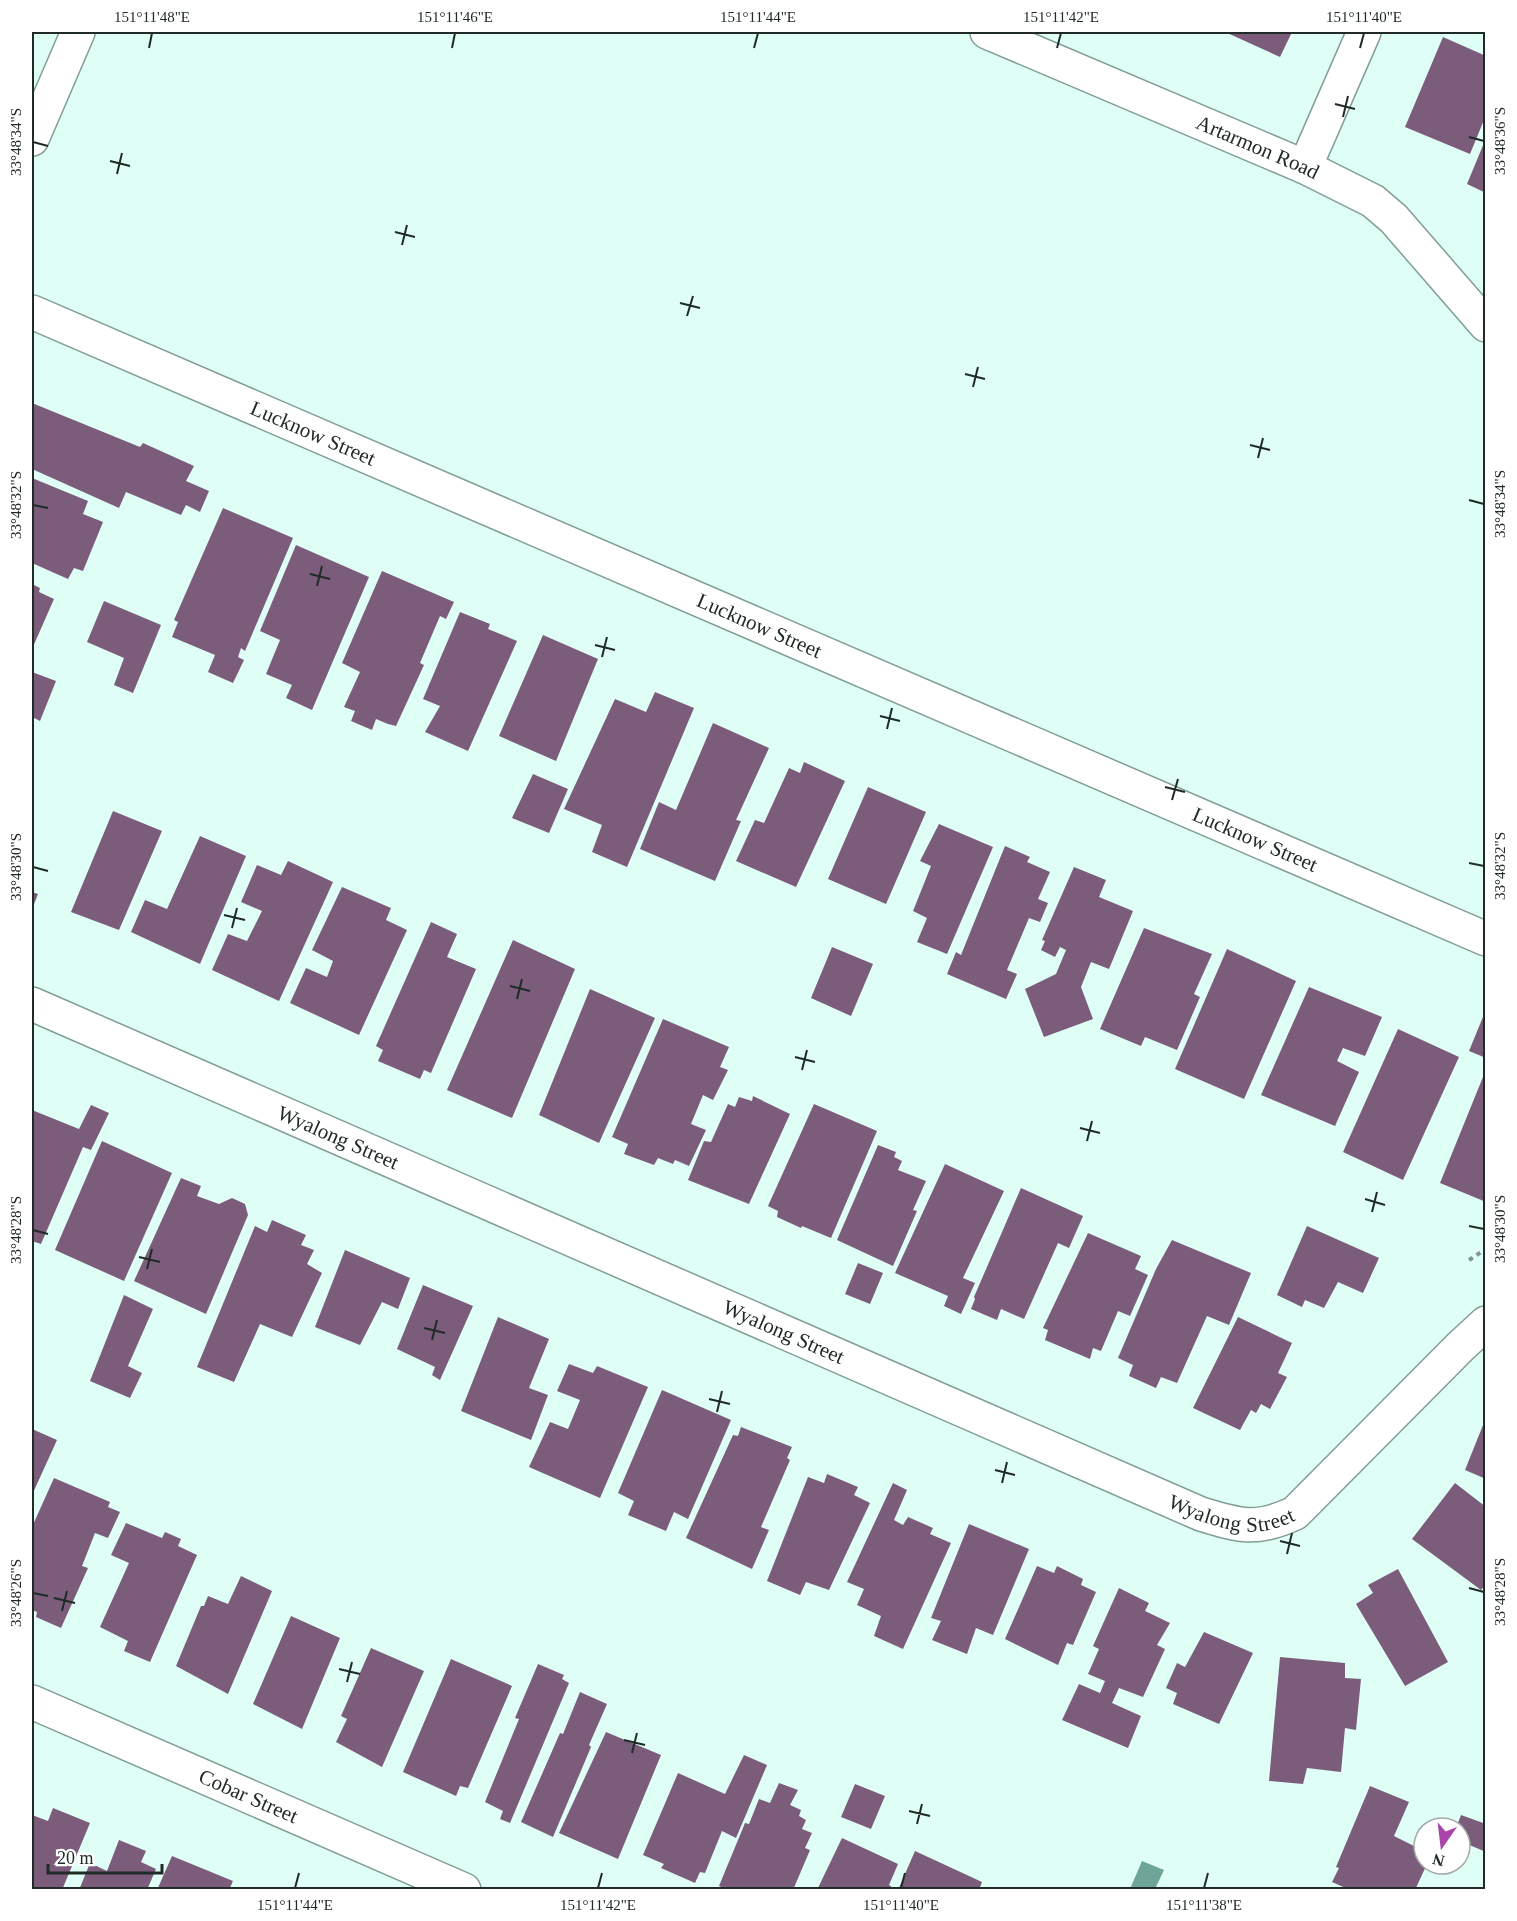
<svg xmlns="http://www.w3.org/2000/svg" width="1517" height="1921" font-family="'Times New Roman',serif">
  <rect width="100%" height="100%" fill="#dffef6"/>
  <path fill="#6fa598" d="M1142,1861l22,9 -9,19h-25z"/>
  <path fill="#7c5c7b" d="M1225,32h67l-12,25z
    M1443,37l43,19v59l-16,39 -65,-27z
    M1486,138v55l-19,-9z
    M32,403l108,44 3,-4 51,23 -8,15 23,10 -9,21 -14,-7 -5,10 -55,-23 -7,16 -87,-39z
    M32,478l56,23 -5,13 20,8 -20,49 -9,-3 -6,11 -36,-16z
    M223,508l70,30 -48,113 -4,-3 -3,9 6,3 -11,23 -25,-11 7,-17 -43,-18 6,-15 -4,-2z
    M296,545l73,32 -57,133 -26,-12 6,-13 -26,-11 14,-34 -20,-9z
    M382,571l72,31 -8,17 -6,-3 -20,47 4,2 -28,61 -8,-2 -12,-5 -4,11 -21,-9 4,-10 -11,-4 16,-35 -18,-9z
    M32,584l8,4 -1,4 15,7 -22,50z
    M104,601l57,24 -28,68 -19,-8 10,-27 -37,-16z
    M460,612l30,12 -2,5 29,12 -49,110 -43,-19 15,-26 -17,-7z
    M543,635l55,24 -42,102 -57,-25z
    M32,672l24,9 -16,40 -8,-4z
    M655,692l39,16 -67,159 -35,-15 10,-27 -38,-16 51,-110 31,13z
    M713,723l56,25 -33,72 5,1 -26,60 -75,-32 19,-47 17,8z
    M804,762l41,19 -49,106 -60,-26 19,-41 9,3 25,-55 11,5z
    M533,774l35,15 -19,44 -37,-15z
    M868,787l58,25 -40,92 -58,-25z
    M113,811l49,20 -43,99 -48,-18z
    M939,824l54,23 -46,107 -30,-12 10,-24 -14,-7 18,-45 -11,-5z
    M200,836l46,20 -46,108 -69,-32 14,-32 22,9z
    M1005,846l25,11 -3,5 23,10 -12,27 10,4 -8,19 -11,-4 -22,52 10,4 -11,25 -59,-25 9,-22 5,3z
    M288,861l45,21 -54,119 -67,-31 16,-36 19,7 15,-30 -21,-9 16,-37 24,10z
    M1074,867l32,13 -7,17 34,14 -24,58 -18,-7 -10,25 12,32 -49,18 -19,-48 31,-15 10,-24 -6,-3 -5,10 -14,-7 4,-9 -3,-1z
    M342,887l49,21 -5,12 21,10 -48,105 -69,-32 16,-35 21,9 6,-16 -21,-11z
    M32,892l6,2 -6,15z
    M431,922l26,12 -10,23 29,12 -45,104 -7,-3 -4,9 -42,-18 5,-11 -7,-4z
    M1144,928l68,26 -18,40 6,3 -23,53 -32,-13 -4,9 -41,-17z
    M513,940l62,29 -63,149 -65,-28z
    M832,947l41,17 -22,52 -40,-18z
    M1227,949l69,32 -52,118 -69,-30z
    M1309,987l73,30 -17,39 -22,-8 -6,13 22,11 -24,54 -74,-31z
    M590,989l65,29 -56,125 -60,-28z
    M1485,1012h1v46l-17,-7z
    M663,1019l66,28 -9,20 8,3 -15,30 -10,-5 -12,29 15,6 -17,36 -14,-6 -2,4 -15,-6 -4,7 -30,-11 4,-10 -16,-7z
    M1398,1029l61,28 -56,123 -60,-28z
    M1485,1072h1v130l-46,-19z
    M753,1096l37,18 -41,90 -61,-24 16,-39 7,1 17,-38 7,3 4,-10 13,4z
    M814,1104l63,27 -46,107 -29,-12 -1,2 -24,-11 1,-6 -10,-5z
    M91,1105l18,8 -18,37 -8,-3 -42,97 -9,-3v-131l47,19z
    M102,1141l70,32 -48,108 -69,-31z
    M878,1145l18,7 -2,5 8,4 -4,9 28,11 -13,29 4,1 -24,55 -56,-26z
    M945,1164l59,27 -41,87 12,5 -14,31 -17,-8 4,-10 -53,-23z
    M181,1178l20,8 -4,10 22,8 13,-6 13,6 3,11 -42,99 -72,-33z
    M1021,1188l62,28 -14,32 -11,-5 -34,76 -23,-10 -4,11 -26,-11 4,-10 -1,-2z
    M272,1220l34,15 -5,10 13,5 -7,14 15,9 -30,64 -32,-13 -26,58 -37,-15 58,-141 12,6z
    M1307,1226l72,32 -16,35 -25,-11 -14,26 -19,-8 -3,7 -25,-12z
    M1088,1233l53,23 -6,13 13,6 -18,41 -12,-5 -17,40 -8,-3 -3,11 -45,-19 3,-10 -5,-2z
    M1172,1240l79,33 -22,52 -22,-9 -30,67 -16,-6 -5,11 -27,-12 4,-11 -15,-7 38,-89z
    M345,1250l65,28 -12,31 -16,-7 -22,43 -45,-18z
    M858,1263l25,10 -13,31 -25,-10z
    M423,1285l50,21 -33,74 -8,-5 3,-8 -38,-18z
    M124,1295l29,14 -25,57 14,7 -12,25 -40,-17z
    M498,1317l51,22 -20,49 19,7 -17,45 -70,-29z
    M1238,1317l54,26 -14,30 9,4 -17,32 -9,-5 -5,9 -5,-3 -11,20 -47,-22z
    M569,1364l24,9 4,-7 51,21 -48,111 -71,-31 21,-45 18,7 12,-29 -23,-9z
    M662,1390l69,30 -43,99 -14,-7 -8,19 -38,-16 6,-14 -16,-8z
    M1485,1420h1v59l-21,-9z
    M741,1427l51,20 -5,11 3,2 -29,67 8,3 -17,39 -66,-31 47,-103 5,1z
    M32,1429l25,11 -25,55z
    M827,1474l31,13 -4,8 16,8 -41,87 -23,-8 -6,13 -33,-14 41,-104 16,6z
    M54,1478l56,24 -2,5 12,5 -12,26 -13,-5 -13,33 6,2 -27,60 -25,-11 1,-5 -5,-2v-58l2,-6 -2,-1v-18z
    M893,1483l14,7 -13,30 9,5 5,-8 25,11 -3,6 21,9 -48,106 -29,-13 7,-20 -24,-11 7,-16 -17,-7z
    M1455,1483l31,24v77l-5,6 -69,-51z
    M126,1523l36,15 3,-6 16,7 -3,7 19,9 -47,107 -26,-11 4,-10 -28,-14 29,-64 -18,-8z
    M969,1524l60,25 -36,86 -17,-7 -9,26 -35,-14 9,-19 -10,-3z
    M1037,1566l17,7 3,-7 26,13 -2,6 15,7 -23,53 -6,-2 -9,22 -53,-26z
    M1398,1569l50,93 -43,24 -49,-82 17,-11 -5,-8z
    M241,1576l31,15 -44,103 -52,-28 25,-60h3l4,-10 20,8z
    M1119,1588l30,15 -4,8 25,12 -13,22 8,4 -22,48 -24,-9 -7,15 29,13 -13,32 -66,-28 17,-36 21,9 5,-12 -17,-7 11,-25 -6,-3z
    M291,1616l49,22 -38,91 -49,-25z
    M1204,1632l49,21 -34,71 -46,-20 4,-11 -11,-5 11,-25 8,4z
    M371,1648l53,23 -42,96 -46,-25 11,-23 -6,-3z
    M1280,1657l65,6v15l16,1 -5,51 -11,-2 -4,44 -34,-4 -4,16 -34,-3z
    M451,1659l61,27 -44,102 -8,-2 -4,10 -53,-24z
    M538,1664l26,11 -2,4 7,4 -59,140 -10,-4 3,-8 -18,-9 34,-83 -4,-1z
    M580,1692l27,12 -18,41 2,2 -38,90 -32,-15 39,-89 3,1z
    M606,1732l55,23 -43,104 -59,-26z
    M744,1755l23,10 -31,73 -14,-7 -17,42 -5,-1 -5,11 -34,-15 3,-4 -21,-9 35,-82 47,21z
    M779,1783l19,7 -8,15 11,5 -2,6 7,4 -4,9 10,4 -7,15 5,2 -17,40h-64l-10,-4 26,-63 4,1 10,-25 11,4z
    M855,1784l30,12 -14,33 -30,-12z
    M1370,1786l39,16 -15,34 30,15v13h3l-12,26h-65l-18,-8 7,-14 -3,-1z
    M53,1808l37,15 -28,67h-30v-75l16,6z
    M1461,1815l25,9v28l-26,-11v-13h-4z
    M842,1838l56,26 -9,21 4,3 -1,2h-75z
    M119,1840l27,11 -5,11 15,7 -9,21h-68l11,-27 17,8z
    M915,1851l67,31 -3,8h-81z
    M172,1856l61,25 -4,9h-72z"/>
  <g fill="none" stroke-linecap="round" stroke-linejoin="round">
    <g stroke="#819e96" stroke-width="36">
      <g id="minor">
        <path d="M32,139l46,-107"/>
        <path d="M1305,167l59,-135"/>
        <path id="s1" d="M32,312l1454,627"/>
        <path id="s2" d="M32,1004l1169,510c39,12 56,17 94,-1l166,-167 25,-23"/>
        <path id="s3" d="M32,1702l432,188"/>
      </g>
    </g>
    <g stroke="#819e96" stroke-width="36">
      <g id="tertiary">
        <path id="s4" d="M987,32l318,135 68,34 21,18 92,106"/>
      </g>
    </g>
    <path stroke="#809590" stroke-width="4" stroke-dasharray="4.5 4.5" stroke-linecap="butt" d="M1469,1260l17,-11"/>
    <use href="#minor" stroke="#fff" stroke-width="33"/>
    <use href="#tertiary" stroke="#fff" stroke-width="33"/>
  </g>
  <path fill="none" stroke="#202b28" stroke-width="2" d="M149,48l3,-15M452,48l3,-15M754,48l4,-15M1057,48l4,-15M1360,48l4,-15M1335,104l20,5M1343,117l5,-21M1469,137l15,4M33,142l15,4M110,161l20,5M117,174l5,-21M395,232l20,5M402,245l5,-20M680,303l20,5M687,316l6,-20M965,374l20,5M973,387l5,-20M1250,445l20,5M1258,458l5,-20M1469,500l15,4M33,505l15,3M310,574l20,5M317,586l5,-20M595,645l20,5M602,657l5,-20M880,716l20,5M887,729l5,-21M1165,787l20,5M1172,800l6,-21M1469,863l15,3M33,867l15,4M224,915l21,5M232,928l5,-20M510,986l20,5M517,999l5,-20M795,1057l20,5M802,1070l5,-20M1080,1128l20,5M1087,1141l5,-20M1365,1199l20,6M1372,1212l5,-20M1469,1226l15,3M33,1230l15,4M139,1257l21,5M147,1269l5,-20M424,1328l21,5M432,1340l5,-20M709,1399l21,5M717,1412l5,-21M995,1470l20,5M1002,1483l5,-21M1280,1541l20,5M1287,1554l5,-21M1469,1588l15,4M33,1593l15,3M54,1598l21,5M62,1611l5,-20M339,1669l21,5M347,1682l5,-20M624,1740l21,5M632,1753l5,-20M909,1811l21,5M917,1824l5,-20M295,1888l4,-15M598,1888l4,-15M901,1888l4,-15M1204,1888l4,-15"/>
  <g text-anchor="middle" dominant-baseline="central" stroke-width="6" stroke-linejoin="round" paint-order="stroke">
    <g font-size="21" fill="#202b28" stroke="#fff">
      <text stroke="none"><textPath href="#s4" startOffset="294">Artarmon Road</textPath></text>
      <text stroke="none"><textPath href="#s1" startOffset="306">Lucknow Street</textPath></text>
      <text stroke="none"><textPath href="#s1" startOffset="792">Lucknow Street</textPath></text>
      <text stroke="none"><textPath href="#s1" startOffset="1332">Lucknow Street</textPath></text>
      <text stroke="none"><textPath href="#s2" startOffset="334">Wyalong Street</textPath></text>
      <text stroke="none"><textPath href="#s2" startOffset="820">Wyalong Street</textPath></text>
      <text stroke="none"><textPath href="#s2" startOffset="1306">Wyalong Street</textPath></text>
      <text stroke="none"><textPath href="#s3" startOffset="236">Cobar Street</textPath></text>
    </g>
  </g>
  <rect width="1517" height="1921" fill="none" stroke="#ffffff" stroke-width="66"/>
  <g transform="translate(1442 1846) rotate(194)"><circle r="28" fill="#ffffff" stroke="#a6aaa9" stroke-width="1.5"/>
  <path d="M0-4.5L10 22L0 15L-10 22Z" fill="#a944a8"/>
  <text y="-9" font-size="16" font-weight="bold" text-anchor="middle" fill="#202b28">N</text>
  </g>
  <path d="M48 1864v9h114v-9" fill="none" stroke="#202b28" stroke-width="3"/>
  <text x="57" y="1864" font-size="18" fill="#202b28" stroke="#ffffff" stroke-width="4.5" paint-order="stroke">20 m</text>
  <rect x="33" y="33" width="1451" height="1855" fill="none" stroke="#202b28" stroke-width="2"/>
  <g font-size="15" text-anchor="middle" fill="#202b28">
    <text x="152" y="22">151°11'48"E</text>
    <text x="455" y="22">151°11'46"E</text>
    <text x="758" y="22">151°11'44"E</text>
    <text x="1061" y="22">151°11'42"E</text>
    <text x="1364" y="22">151°11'40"E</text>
    <text transform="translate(1500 141) rotate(-90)" y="5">33°48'36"S</text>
    <text transform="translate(16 142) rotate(-90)" y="5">33°48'34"S</text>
    <text transform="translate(1500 504) rotate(-90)" y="5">33°48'34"S</text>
    <text transform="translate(16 505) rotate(-90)" y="5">33°48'32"S</text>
    <text transform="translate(1500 866) rotate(-90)" y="5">33°48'32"S</text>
    <text transform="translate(16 867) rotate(-90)" y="5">33°48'30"S</text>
    <text transform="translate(1500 1229) rotate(-90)" y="5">33°48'30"S</text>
    <text transform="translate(16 1230) rotate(-90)" y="5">33°48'28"S</text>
    <text transform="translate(1500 1592) rotate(-90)" y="5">33°48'28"S</text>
    <text transform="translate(16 1593) rotate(-90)" y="5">33°48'26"S</text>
    <text x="295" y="1910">151°11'44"E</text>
    <text x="598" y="1910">151°11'42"E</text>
    <text x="901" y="1910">151°11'40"E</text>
    <text x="1204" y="1910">151°11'38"E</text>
  </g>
</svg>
